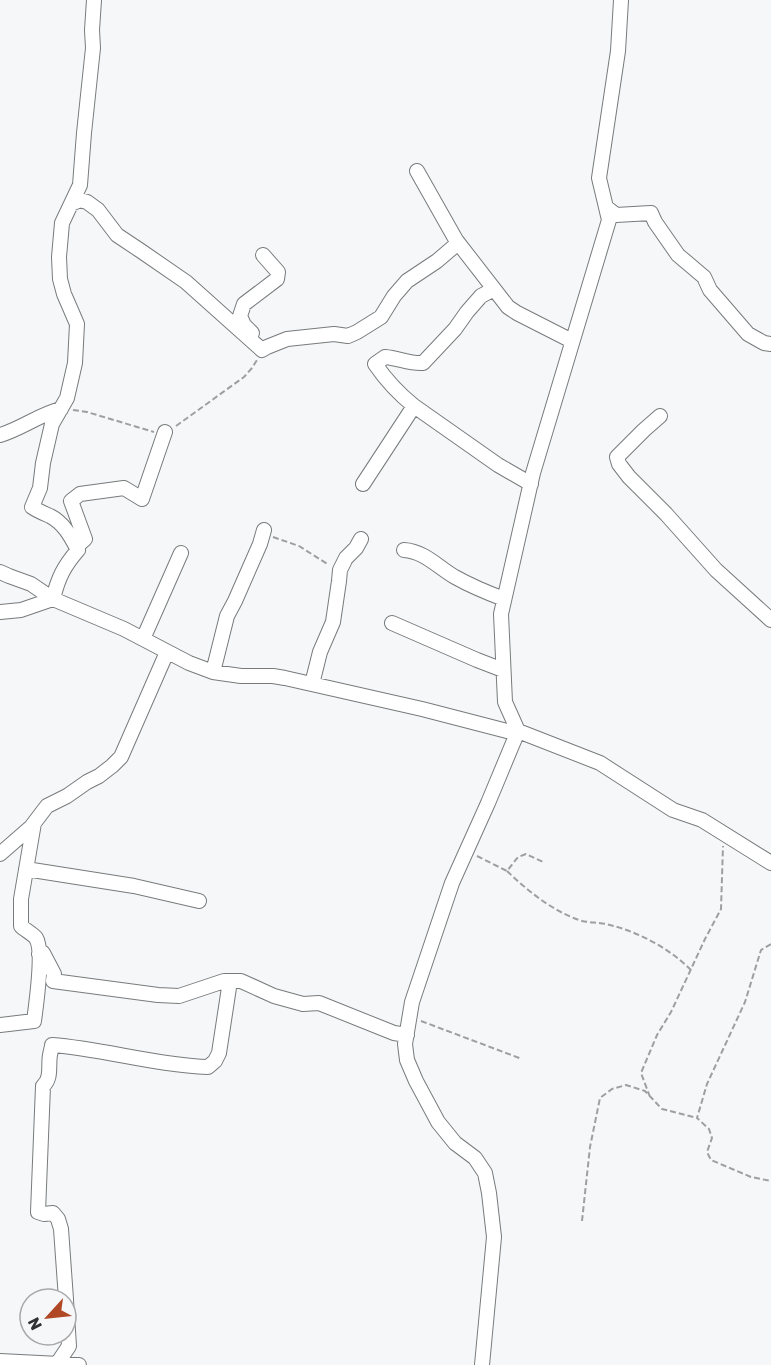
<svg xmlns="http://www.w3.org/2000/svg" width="771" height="1365" font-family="Rubik,sans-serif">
  <rect width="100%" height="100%" fill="#f5f7f9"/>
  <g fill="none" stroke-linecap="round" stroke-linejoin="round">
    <g stroke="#787b7c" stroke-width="16">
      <path id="minor" d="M621,0l-3,51 -19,127 10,42 -76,253 -32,141 4,88 13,29 82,32 73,47 29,10 69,43
        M417,171l39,69 52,67 9,6 55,28
        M71,204l9,-19 4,-52 9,-85 -1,-18 2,-30
        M606,207l10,8 35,-2 4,9 23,33 26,22 6,13 38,44 16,9 7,1
        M494,289l-13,7 -14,16 -12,17 -32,34c-13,1 -25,-5 -38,-6l-10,7c11,16 24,30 39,42l84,59 33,19
        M252,333l-8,-8 -4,-9 4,-12 33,-25 1,-7 -15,-17
        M660,416l-16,14 -27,27 2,7 10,13 37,37 50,56 55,50
        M0,435c21,-6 40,-21 61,-26
        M363,484l51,-78
        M76,547l9,-8 -14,-38 9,-7 44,-6 18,11 23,-67
        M404,550c20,1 35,18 51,27 16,9 33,16 49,22
        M0,572l9,4 22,8 22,15 71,30 65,34 24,9 28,4h32l12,2 137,31 85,22h11l-30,72 -36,80 -40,119 -7,42 2,16 9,21 22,41 17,21 20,15 10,15 4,20 5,44 -12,128
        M0,612l21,-2 32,-11c5,-21 11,-33 25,-49 -7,-13 -14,-27 -28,-34 -7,-3 -12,-5 -18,-9l8,-19 3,-25 9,-39 15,-26 8,-35 2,-39 -13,-30 -4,-15 -1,-22 3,-34 9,-19 9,-4 7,2 11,8 19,25 24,16 45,31 76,68 5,-3 20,-8 47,-5 14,2 9,-4 24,-15 13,-21 13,-15 30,-20 21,-18
        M392,623l85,37 26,10
        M143,639l38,-86
        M213,672l14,-56 8,-15 25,-57 4,-14
        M312,684l8,-32 13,-30 6,-41 1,-11 6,-12 10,-10 5,-9
        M0,854l31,-27 16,-21 20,-10 20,-14 12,-6 13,-10 9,-9 46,-105
        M26,869l108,17 65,15
        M39,954l4,-1 11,21 -1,7 105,14 21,1 45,-15h17l33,15 29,8 16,-1 75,30 13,2
        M0,1025l34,-4c2,-15 10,-71 2,-83 -3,-4 -11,-8 -15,-12v-27l13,-76
        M66,1299l-5,-70 -3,-10 -5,-6 -9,1 -6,-2 5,-126c9,-8 5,-20 7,-31 0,0 2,-9 2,-10 52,4 103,20 156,22l7,-6 4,-8 11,-72
        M0,1361l79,4
        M57,1364l12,-18 -3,-46"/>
    </g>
    <path stroke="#9e9fa1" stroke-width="2" stroke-dasharray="6 3" stroke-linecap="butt" d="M73,410l14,2 67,20
      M176,426l68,-49 8,-9 5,-8
      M273,537l26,9 30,19
      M477,856l30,15 11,-14 8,-3 17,8
      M507,871c21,20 44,39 72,49 9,3 18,2 27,4 31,7 63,24 85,46
      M771,944l-10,6 -16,52 -38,82 -10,34 12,11 3,9 -5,14 4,8 40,17 20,4
      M421,1021l101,38
      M650,1097l-9,-24 16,-38 14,-23 34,-73 16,-30 2,-63
      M582,1221l8,-74 10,-49 12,-9 14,-4 19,6 17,18 35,9"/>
    <use href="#minor" stroke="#fff" stroke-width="14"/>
  </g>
  <g transform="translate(48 1317) rotate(243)"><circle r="28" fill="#f5f7f9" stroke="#a6a8a9" stroke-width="1.5"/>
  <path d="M0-4.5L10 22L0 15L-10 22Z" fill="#b04825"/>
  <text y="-9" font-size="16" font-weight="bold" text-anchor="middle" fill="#303132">N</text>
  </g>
</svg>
